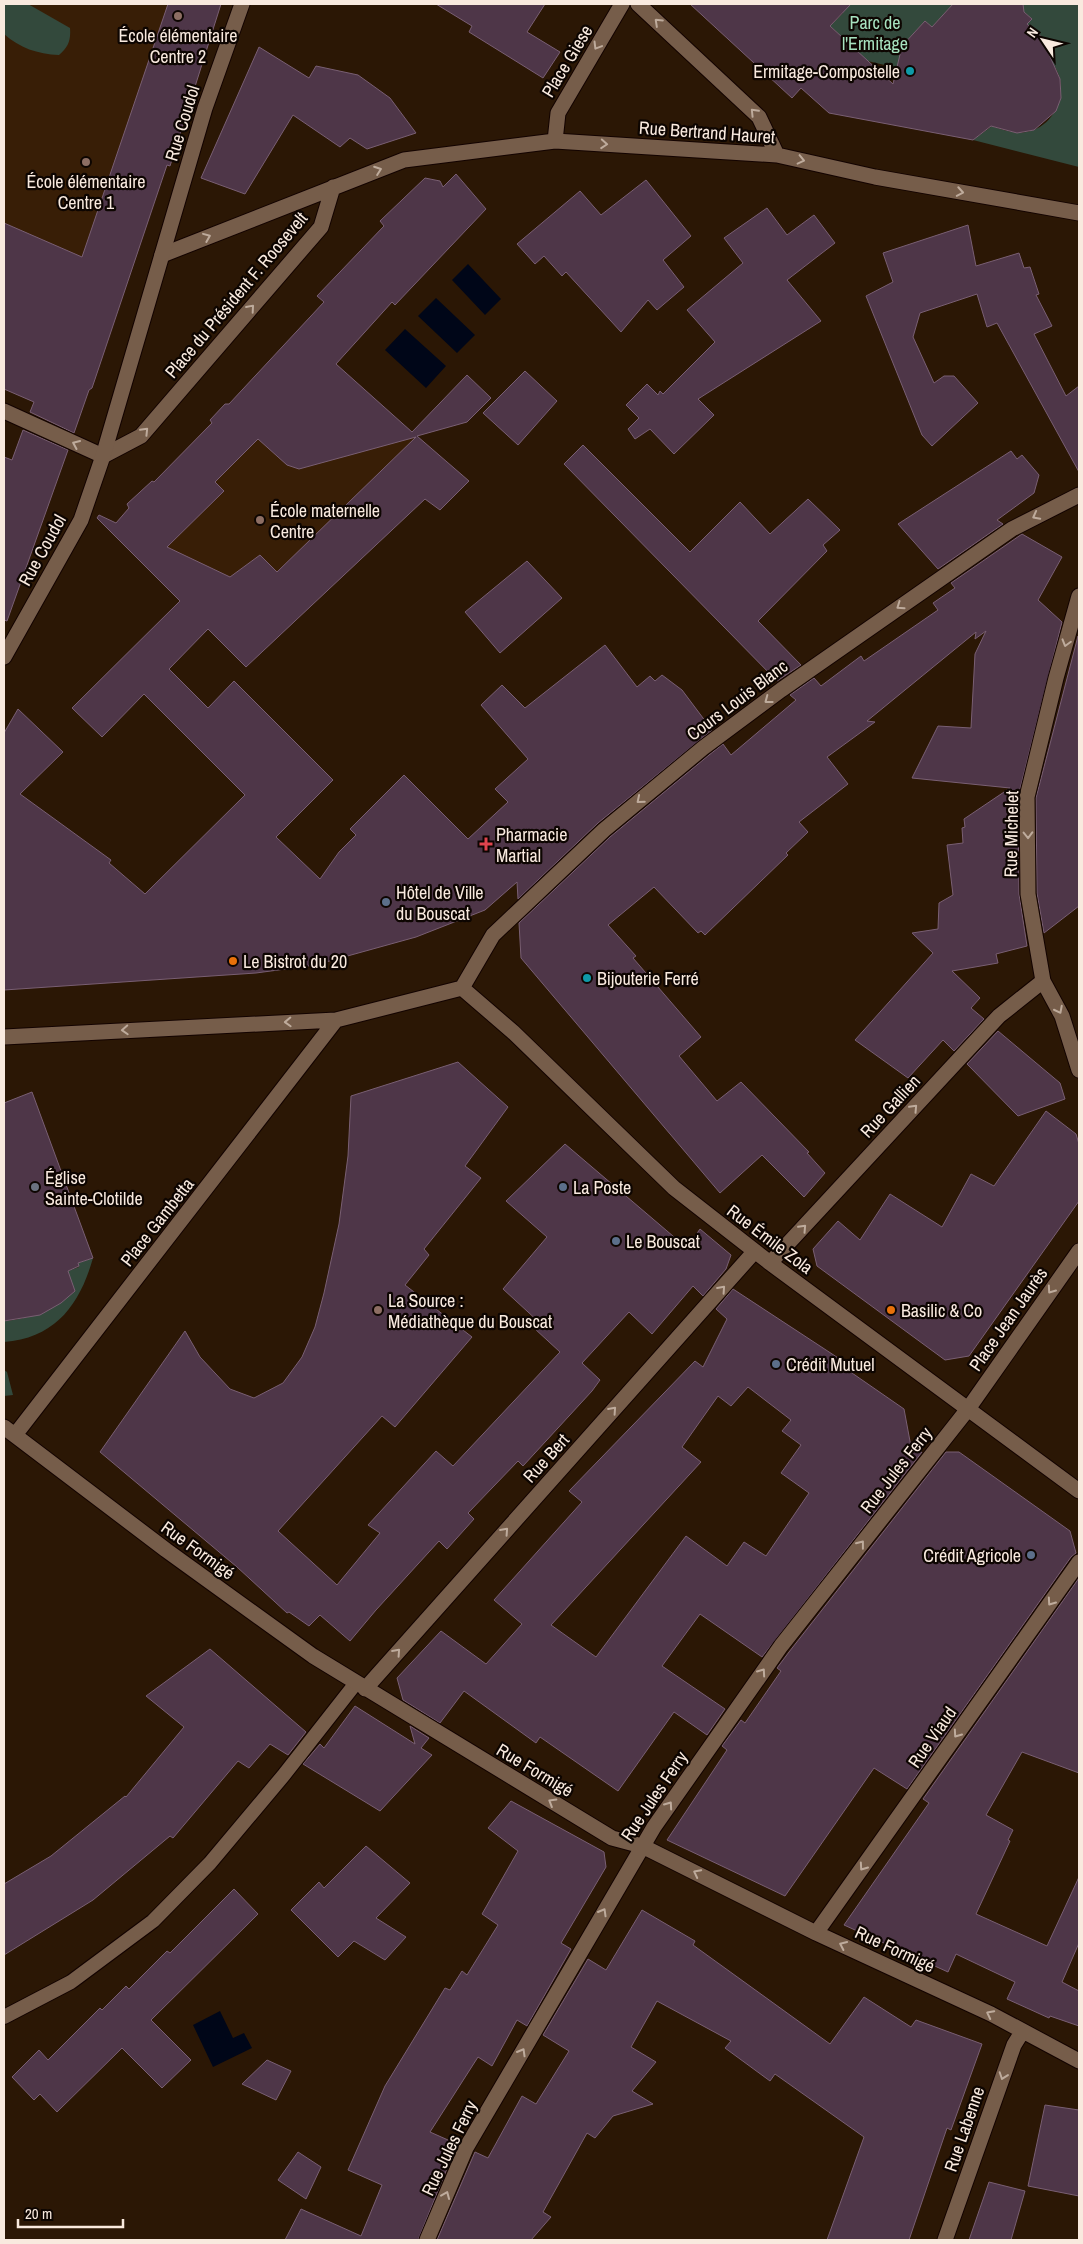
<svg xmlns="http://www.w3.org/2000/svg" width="1083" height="2244" font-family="'Archivo Narrow',sans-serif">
  <rect width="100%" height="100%" fill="#2b1705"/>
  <path fill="#381e06" d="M4,4h217l-107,315 -65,-22 -45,-20z
    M363,390l106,91 -29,29 -15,-11 -179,168 -137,-137 20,-22 -2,-4 25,-23 2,1 75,-78z"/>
  <path fill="#33493c" d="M4,4h24l42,24c1,13 -2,19 -11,27 -22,-1 -39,-7 -55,-21z
    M833,4h120l-21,23 -7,-6 -23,25 -5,22 -50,-12 -2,-16 -15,-14 13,-13z
    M1023,4h56v163l-106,-27 19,-14c10,4 23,8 34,6 27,-4 43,-37 31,-61 -2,-6 -8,-11 -12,-15l8,-9 -26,-23 5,-5 -9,-8z
    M93,1258c-13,46 -37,80 -89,84v-21c31,-3 47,-10 71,-30l-10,-19 14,-5 -1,-4z
    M4,1370l3,2 6,23 -9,1z"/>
  <path fill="#000618" d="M468,264l33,35 -16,16 -33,-35z
    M436,298l39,37 -18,18 -39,-37z
    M405,329l41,37 -20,22 -41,-38z
    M220,2011l13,27 11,-5 8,15 -39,19 -20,-42z"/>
  <path fill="#4e3648" stroke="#795f73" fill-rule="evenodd" d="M168,4h53l-51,162 -3,-1 -75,223 -3,2 -15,43 -44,-21 4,-10 -30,-13v-166l78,34z
    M436,4h109l-18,28 33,20 -17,26 -74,-46 3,-6z
    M690,4h161l-21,22 63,58 9,-38 23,-25 7,6 21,-23h70l1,8 8,7 -5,5 26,23 -5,5 12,27 1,19 -5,13 -22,19 -17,3 -26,-7 -18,14 -144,-27 -28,-25 -9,10z
    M259,47l50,31 7,-12 42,9 32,23 26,35 -49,16 -17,-11 -10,9 -47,-32 -48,79 -44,-16z
    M456,174l30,35 -91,96 -3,-3 -56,62 76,68 55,-57 24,23 -24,24 -50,14 52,45 -29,29 -15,-11 -179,168 -38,-38 -39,40 39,39 26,-27 99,99 -57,57 44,42 19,-27 17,-17 -6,-6 54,-54 64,64 40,-37 -13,-13 33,-30 -47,-54 21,-20 23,23 80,-63 32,42 13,-11 5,5 7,-6 20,15 30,40 -114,93 -80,76 -1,-17 -32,28 -69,27 -101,28 -59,8 -252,17v-257l14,-24 45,43 -43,42 91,66 -2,3 36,31 100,-99 -101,-101 -42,43 -30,-29 108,-107 -83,-83 2,-3 17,8 13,-15 -2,-4 25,-23 2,1 58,-59 -2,-3 15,-16h4l95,-102 -7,-6 67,-70 -4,-5 45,-43 15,3 3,6zM416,437l-139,135 -17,-17 -30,22 -63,-30 57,-56 -9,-9 43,-43 29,26 12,4z
    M646,180l45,56 -28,24 21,27 -27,23 -9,-10 -27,32 -55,-60 -4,4 -18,-20 -9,8 -18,-20 63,-53 21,24z
    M767,208l20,27 27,-20 21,28 -48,37 34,41 -123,78 16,16 -40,39 -24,-25 -15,10 -7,-10 11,-11 -13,-13 21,-21 11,11 2,-4 3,3 52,-52 -28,-32 56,-47 -19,-25z
    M968,225l8,41 43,-13 5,15 6,-1 9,27 -3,1 16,31 -18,8 32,62 13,-10v86l-82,-149 -10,4 -10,-33 -57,19 -7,24 21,46 10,-7h10l24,27 -46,43 -10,-11 -56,-139 27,-14 -10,-29z
    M525,371l32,30 -39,44 -35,-32z
    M23,430l45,20 -61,171 -3,-1v-163l8,3z
    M583,445l107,107 50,-50 30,32 38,-35 32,31 -17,15 4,6 -69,70 43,44 -24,16 -213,-217z
    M1011,451l6,8 5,-4 17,20 -5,18 -37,27 6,4 -65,45 -40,-45z
    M1022,534l40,23 -24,43 24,22 -44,175 1,97 8,52 -31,8 2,9 -46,8 28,27 -9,10 13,11 -30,32 -11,-11 -35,38 -53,-38 78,-87 -21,-20 26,-4 1,-26 14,-8 -6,-50 16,-2 -1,-15 3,-1 -1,-8 46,-31 -98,-10 26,-52 33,2 4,-74 11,-23 -11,8 1,-7 -109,89 8,1 -48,35 21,27 -49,38 9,10 -22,21 2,2 -83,80 -4,-4 -3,2 -44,-46 -46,38 28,31 -3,2 68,79 -22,19 38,45 24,-19 68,70 -2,1 18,20 -21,24 -42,-42 -42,38 -199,-235 -2,-35 91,-86 99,-82 14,-11 8,11 65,-55 -6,-5 24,-17 7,8 40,-30 3,5 74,-51 -5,-7 22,-15 -4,-5z
    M527,561l35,37 -62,55 -35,-41z
    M1078,636l1,270 -35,27 -7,-40 -1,-95z
    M998,1031l62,52 5,16 -47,17 -51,-52z
    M458,1062l50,45 -43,59 16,12 -57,71 5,6 -24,30 67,52 -77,90 -13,-11 -104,115 59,54 43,-52 -12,-8 68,-74 17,15 107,-114 -25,-23 5,-6 -37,-34 44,-52 -41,-36 59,-57 122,104 13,-19 31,26 -5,14 -23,27 -10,-10 -41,48 -23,-22 -47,51 18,17 -8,11 -69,75 -5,-5 -50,52 6,6 -27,30 -8,-8 -63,69 -26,31 -30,-26 -11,11 -20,-14 -2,1 -50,-46 -137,-115 85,-121 15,26 30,32 24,9 29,-15 19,-26 13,-30 9,-34 15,-69 9,-68 3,-60z
    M32,1092l61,166 -15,5 1,3 -11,5 7,20 -14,12 -21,12 -36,6v-218z
    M1046,1111l30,23 3,10v57l-110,155 -24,4 -128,-94 -4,-17 25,-28 22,19 30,-46 52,33 29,-53 23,12z
    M733,1289l122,80 -3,4 52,36 8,43h10l-160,205 -62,-43 -38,52 63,43 -18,26 -33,-23 -56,79 -78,-54 -4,6 -72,-52 -24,32 -37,-23 -6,-22 44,-47 45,33 36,-40 -28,-24 88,-98 -13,-11 126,-130 8,6 24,-48 -11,-10zM748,1387l43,33 -9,11 19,14 -20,28 28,20 -43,63 -22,-14 -17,24 -41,-30 -90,121 -45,-32 150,-163 -19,-15 36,-51 13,10z
    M946,1452h13l111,79 6,22 -5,4 -164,232 -33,-21 -89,128 -118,-56 60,-90 -5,-4 19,-26 4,3 36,-52 -4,-3 12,-16z
    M1079,1578v195l-57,-21 -36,63 27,15 -5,10 2,1 -34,73 71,32 32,-69v66l-17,39 17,9v35l-29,-10 -1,2 -42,-19 8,-17 -59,-28 -8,18 -104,-47 85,-122 -6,-4z
    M210,1649l96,83 -18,23 -18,-11 -21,24 -11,-7 -65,77 -3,-2 -77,64 -89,55v-71l47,-28 74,-60 1,1 58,-70 -38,-31z
    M355,1706l60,38 -5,-18 19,12 -8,10 11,7 -52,56 -77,-47 17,-20 4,4z
    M511,1801l93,51 2,15 -45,76 10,6 -44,77 -10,-6 -25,46 -14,-9 -48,75 27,12 -39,96h-133l16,-31 60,27 21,-51 -34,-15 37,-84 60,-98 5,2 12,-19 5,4 31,-50 -16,-11 36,-63 -30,-23z
    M366,1846l44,37 -34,35 30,19 -21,23 -31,-19 -16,16 -47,-47 28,-28 5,6z
    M234,1889l24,25 -107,106 40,40 -29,28 -40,-40 -65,64 -17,-18 -6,6 -22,-23 27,-27 9,10 52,-52 2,2 24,-24 3,3 38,-38 3,2z
    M642,1910l53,31 -2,4 137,99 34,-47 47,30 5,-7 66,24 -31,86 -4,-2 -38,112h-82l37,-103 -89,-63 -5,7 -45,-33 6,-7 -74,-40 -26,46 25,15 -24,29 21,13 -40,12 -18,22 -8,-5 -44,79 8,5 -20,23h-94l38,-88 13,6 34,-62 14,8 33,-53 -26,-16 45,-76 18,11z
    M267,2060l24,11 -15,29 -34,-16z
    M1045,2105l34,5v86l-51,-10z
    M298,2152l23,15 -15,32 -28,-19z
    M989,2182l36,9 -14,49h-42z"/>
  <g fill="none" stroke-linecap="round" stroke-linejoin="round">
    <g stroke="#130300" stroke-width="16">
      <path id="lane" d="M4,2017l67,-35 82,-61 57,-58 73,-87 73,-93"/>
    </g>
    <g stroke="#130300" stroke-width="17">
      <path id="street" d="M638,4l121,113 18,38
        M555,141l3,-28 64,-109
        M162,255l242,-95 151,-19 222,14 98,22 204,36
        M4,411l99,45 38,-20 180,-209 12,-40
        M1079,596l-23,82 -29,119 1,97 15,87 19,35 17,54
        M462,988l51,44 161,156 96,75 309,228
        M462,988l31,-53 111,-105 99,-82 78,-58 231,-161 67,-34
        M4,1037l332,-17 126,-32
        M770,1263l229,-247 44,-35
        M4,1427l162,123 147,106 299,182 30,8 174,87 175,81 88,47
        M15,1435l321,-415
        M365,1689l390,-438
        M816,1933l263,-371
        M427,2240l39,-92 188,-321 127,-181 187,-237 111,-158
        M945,2240l69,-195 8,-13"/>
    </g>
    <g stroke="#130300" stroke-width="17">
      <path id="secondary" d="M4,657l77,-137 22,-64 102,-348 37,-104"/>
    </g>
    <use href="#lane" stroke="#765d4a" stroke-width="14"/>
    <use href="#street" stroke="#765d4a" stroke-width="15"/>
    <use href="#secondary" stroke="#765d4a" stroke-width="15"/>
  </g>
  <defs><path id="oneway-chevron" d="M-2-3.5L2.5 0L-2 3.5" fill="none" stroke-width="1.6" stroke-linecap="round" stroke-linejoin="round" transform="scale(1.25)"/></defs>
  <g stroke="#beab9c">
    <use href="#oneway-chevron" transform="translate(658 22) rotate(-137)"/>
    <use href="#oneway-chevron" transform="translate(597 46) rotate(121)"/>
    <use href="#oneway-chevron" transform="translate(754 112) rotate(-134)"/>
    <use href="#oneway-chevron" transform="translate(604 144) rotate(4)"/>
    <use href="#oneway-chevron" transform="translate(801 160) rotate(13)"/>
    <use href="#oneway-chevron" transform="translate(378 170) rotate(-20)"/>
    <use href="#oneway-chevron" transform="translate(960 192) rotate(10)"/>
    <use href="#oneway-chevron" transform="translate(207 237) rotate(-22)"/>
    <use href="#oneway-chevron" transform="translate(251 308) rotate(-49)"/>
    <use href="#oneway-chevron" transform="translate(145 431) rotate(-46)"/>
    <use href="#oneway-chevron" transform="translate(76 444) rotate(-156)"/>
    <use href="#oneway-chevron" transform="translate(1036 516) rotate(152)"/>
    <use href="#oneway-chevron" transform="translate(900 606) rotate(145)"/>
    <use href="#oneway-chevron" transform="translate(1066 643) rotate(106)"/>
    <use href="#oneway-chevron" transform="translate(768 700) rotate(143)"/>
    <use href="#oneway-chevron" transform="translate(640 800) rotate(140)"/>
    <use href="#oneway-chevron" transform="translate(1028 835) rotate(89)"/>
    <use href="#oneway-chevron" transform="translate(1059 1010) rotate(63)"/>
    <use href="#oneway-chevron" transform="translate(288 1022) rotate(178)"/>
    <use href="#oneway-chevron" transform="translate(125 1030) rotate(177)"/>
    <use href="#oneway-chevron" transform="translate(914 1108) rotate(-47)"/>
    <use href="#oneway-chevron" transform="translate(803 1228) rotate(-47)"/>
    <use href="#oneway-chevron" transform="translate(722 1289) rotate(-48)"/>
    <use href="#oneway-chevron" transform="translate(1051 1290) rotate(125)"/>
    <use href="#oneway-chevron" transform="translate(613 1410) rotate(-48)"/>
    <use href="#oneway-chevron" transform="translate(505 1531) rotate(-48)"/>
    <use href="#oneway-chevron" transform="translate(861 1544) rotate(-52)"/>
    <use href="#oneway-chevron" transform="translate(1051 1602) rotate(125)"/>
    <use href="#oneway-chevron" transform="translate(397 1652) rotate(-48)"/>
    <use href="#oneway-chevron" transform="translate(762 1672) rotate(-55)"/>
    <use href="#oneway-chevron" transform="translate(957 1734) rotate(125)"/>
    <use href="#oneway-chevron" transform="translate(552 1802) rotate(-149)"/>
    <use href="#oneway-chevron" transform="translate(669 1805) rotate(-55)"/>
    <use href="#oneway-chevron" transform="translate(863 1867) rotate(125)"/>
    <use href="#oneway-chevron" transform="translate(697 1873) rotate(-153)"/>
    <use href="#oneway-chevron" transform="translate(603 1912) rotate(-60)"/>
    <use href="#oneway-chevron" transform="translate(843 1945) rotate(-155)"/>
    <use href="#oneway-chevron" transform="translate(990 2014) rotate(-153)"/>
    <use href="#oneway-chevron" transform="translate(522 2052) rotate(-60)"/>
    <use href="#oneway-chevron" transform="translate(1003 2076) rotate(109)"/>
    <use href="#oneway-chevron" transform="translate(446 2195) rotate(-67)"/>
  </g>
  <g fill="#8d6e63" stroke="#0d0501" stroke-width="2">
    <circle cx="178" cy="16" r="5"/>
    <circle cx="86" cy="162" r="5"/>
    <circle cx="260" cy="520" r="5"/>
    <circle cx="378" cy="1310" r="5"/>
  </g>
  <g fill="#0f9aa8" stroke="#0d0501" stroke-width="2">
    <circle cx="910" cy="71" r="5"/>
    <circle cx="587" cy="978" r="5"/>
  </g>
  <path fill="#e0444e" stroke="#0d0501" stroke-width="2" d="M483.5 836.5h5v5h5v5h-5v5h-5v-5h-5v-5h5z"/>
  <g fill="#5c6f8a" stroke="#0d0501" stroke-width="2">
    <circle cx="386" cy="902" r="5"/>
    <circle cx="563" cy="1187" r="5"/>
    <circle cx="616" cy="1241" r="5"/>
    <circle cx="776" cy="1364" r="5"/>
    <circle cx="1031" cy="1555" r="5"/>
  </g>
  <g fill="#e8710a" stroke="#0d0501" stroke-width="2">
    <circle cx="233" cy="961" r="5"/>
    <circle cx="891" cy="1310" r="5"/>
  </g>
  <circle fill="#6b7280" stroke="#0d0501" stroke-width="2" cx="35" cy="1187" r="5"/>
  <g text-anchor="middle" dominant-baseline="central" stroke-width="4.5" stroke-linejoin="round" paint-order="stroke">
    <g font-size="18" fill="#a7e2bf" stroke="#0d0501">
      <text x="875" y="22">Parc de<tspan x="875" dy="21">l'Ermitage</tspan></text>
    </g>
    <g font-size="18" fill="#f9eadf" stroke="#0d0501" text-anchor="start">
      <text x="178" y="35" text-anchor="middle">École élémentaire<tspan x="178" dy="21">Centre 2</tspan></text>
      <text x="900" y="71" text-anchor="end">Ermitage-Compostelle</text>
      <text x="86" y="181" text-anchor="middle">École élémentaire<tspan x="86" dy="21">Centre 1</tspan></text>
      <text x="270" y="510">École maternelle<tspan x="270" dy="21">Centre</tspan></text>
      <text x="496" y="834">Pharmacie<tspan x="496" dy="21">Martial</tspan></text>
      <text x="396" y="892">Hôtel de Ville<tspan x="396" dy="21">du Bouscat</tspan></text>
      <text x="243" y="961">Le Bistrot du 20</text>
      <text x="597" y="978">Bijouterie Ferré</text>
      <text x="45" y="1177">Église<tspan x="45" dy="21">Sainte-Clotilde</tspan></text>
      <text x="573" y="1187">La Poste</text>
      <text x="626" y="1241">Le Bouscat</text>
      <text x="388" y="1300">La Source :<tspan x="388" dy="21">Médiathèque du Bouscat</tspan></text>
      <text x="901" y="1310">Basilic &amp; Co</text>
      <text x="786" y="1364">Crédit Mutuel</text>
      <text x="1021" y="1555" text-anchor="end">Crédit Agricole</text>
    </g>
    <g font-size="18" fill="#f9eadf" stroke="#0d0501">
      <text transform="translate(567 61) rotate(-59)">Place Giese</text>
      <text transform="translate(182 123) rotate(-73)">Rue Coudol</text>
      <text transform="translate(707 132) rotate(4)">Rue Bertrand Hauret</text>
      <text transform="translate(236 295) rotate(-50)">Place du Président F. Roosevelt</text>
      <text transform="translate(42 550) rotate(-61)">Rue Coudol</text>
      <text transform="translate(737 700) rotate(-37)">Cours Louis Blanc</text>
      <text transform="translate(1011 834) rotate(-89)">Rue Michelet</text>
      <text transform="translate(890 1106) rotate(-47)">Rue Gallien</text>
      <text transform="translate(157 1222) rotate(-52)">Place Gambetta</text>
      <text transform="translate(770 1239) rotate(37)">Rue Émile Zola</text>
      <text transform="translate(1008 1319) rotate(-55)">Place Jean Jaurès</text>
      <text transform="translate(546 1458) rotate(-48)">Rue Bert</text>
      <text transform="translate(896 1470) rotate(-52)">Rue Jules Ferry</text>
      <text transform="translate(198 1550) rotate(36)">Rue Formigé</text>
      <text transform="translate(932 1737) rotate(-55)">Rue Viaud</text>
      <text transform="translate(535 1770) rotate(31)">Rue Formigé</text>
      <text transform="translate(654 1796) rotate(-56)">Rue Jules Ferry</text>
      <text transform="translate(895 1949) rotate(25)">Rue Formigé</text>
      <text transform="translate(964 2129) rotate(-71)">Rue Labenne</text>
      <text transform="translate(449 2148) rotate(-64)">Rue Jules Ferry</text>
    </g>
  </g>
  <rect width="1083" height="2244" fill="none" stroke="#f9eadf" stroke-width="10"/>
  <g transform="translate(1043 40) rotate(305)" stroke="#0d0501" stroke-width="4" paint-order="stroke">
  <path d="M0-4L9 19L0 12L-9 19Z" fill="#f9eadf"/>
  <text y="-8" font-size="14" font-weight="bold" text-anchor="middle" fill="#f9eadf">N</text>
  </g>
  <path d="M18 2219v8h105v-8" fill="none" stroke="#f9eadf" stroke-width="2.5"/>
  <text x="25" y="2219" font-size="15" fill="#f9eadf" stroke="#0d0501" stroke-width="4" paint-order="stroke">20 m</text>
</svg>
